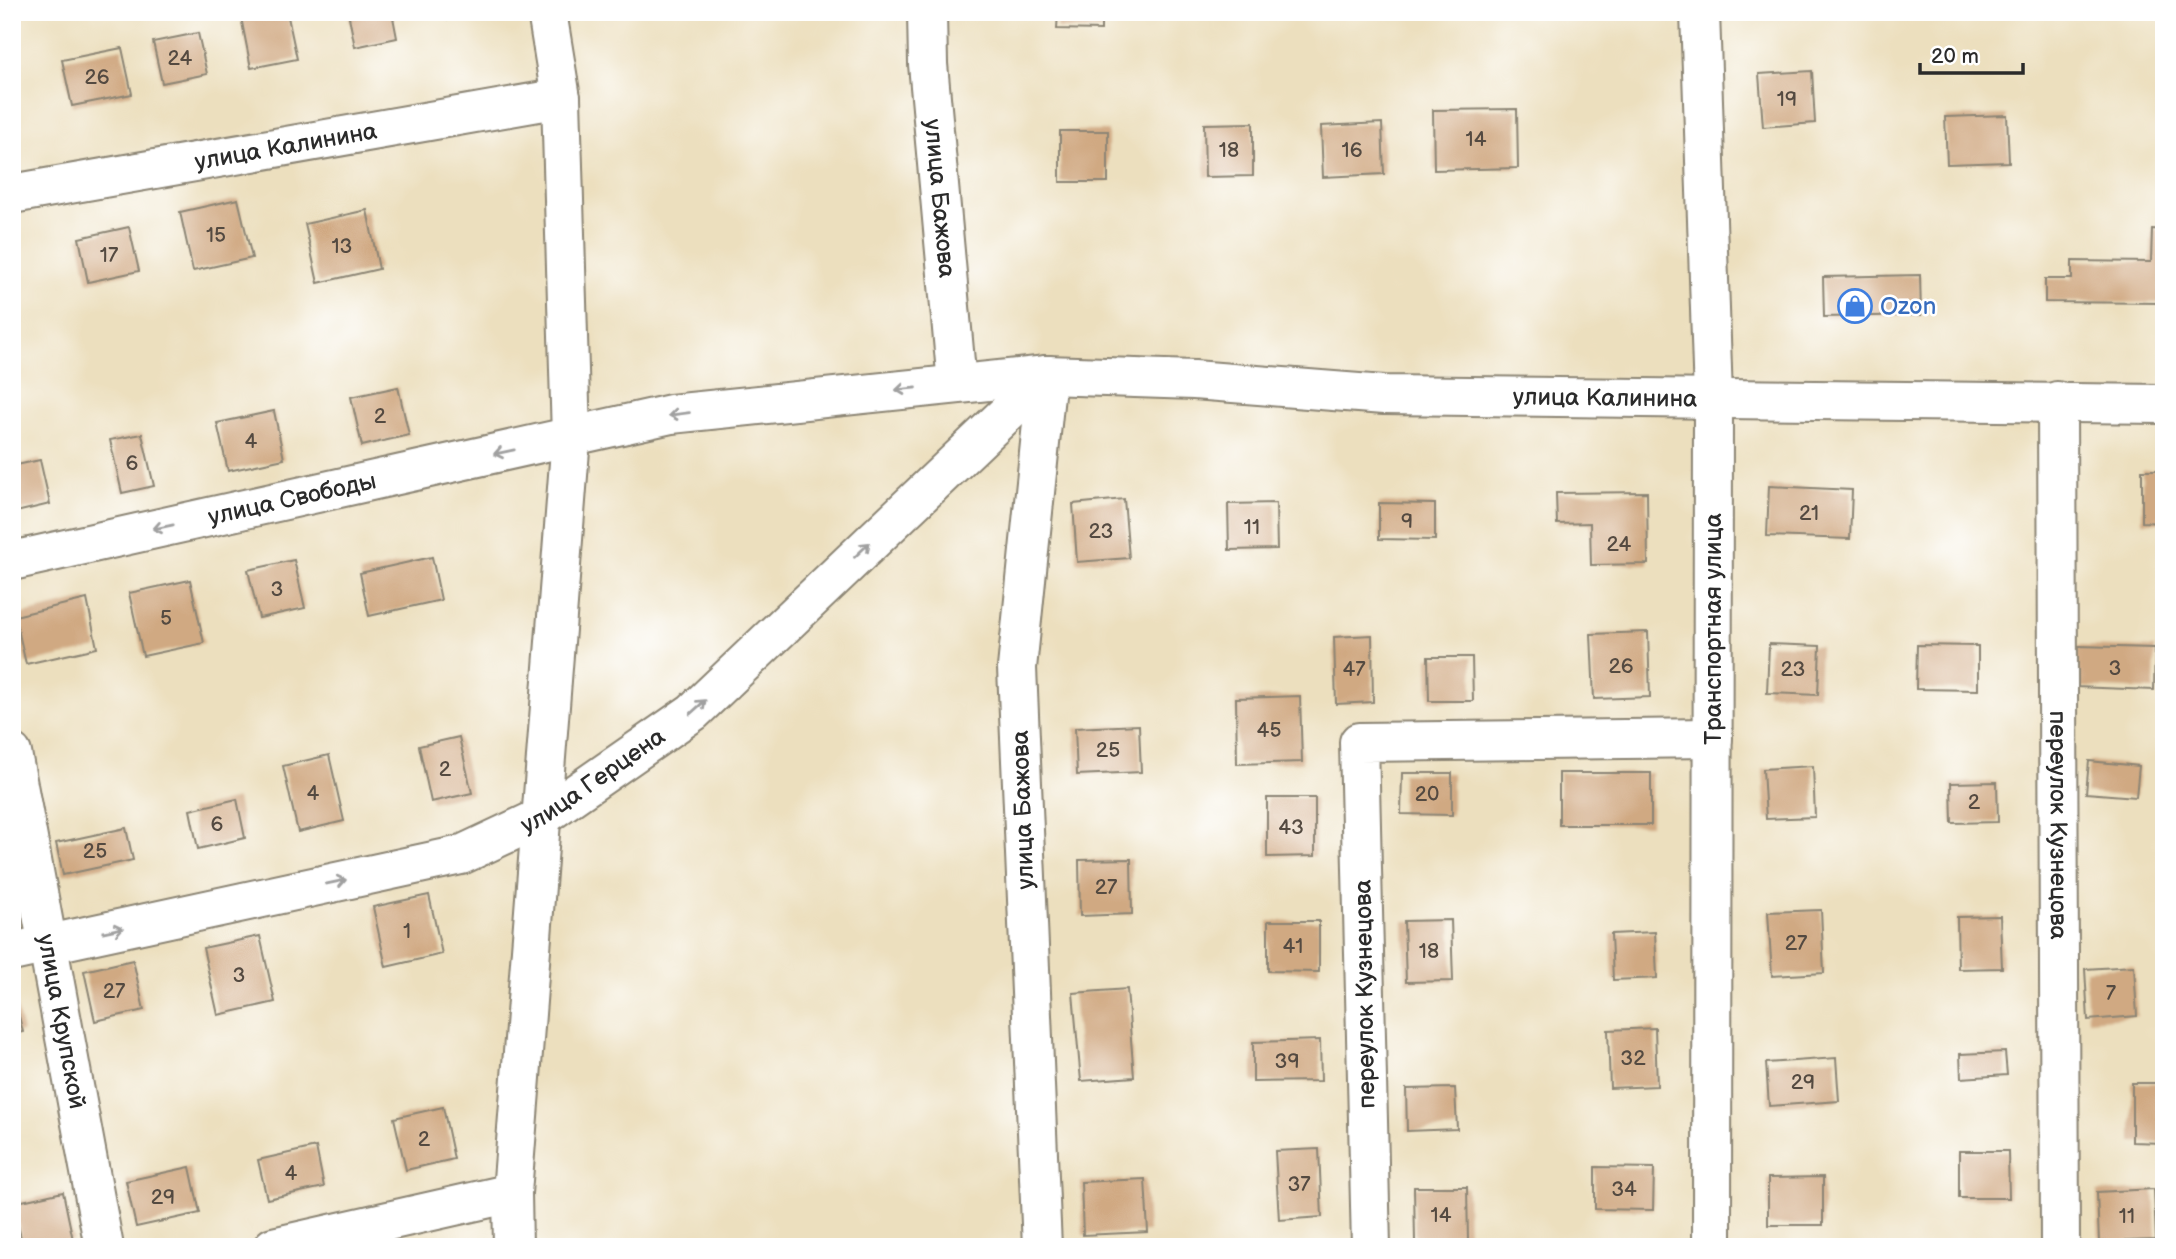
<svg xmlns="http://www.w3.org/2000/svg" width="2176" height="1259" font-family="'Balsamiq Sans',sans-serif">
  <rect width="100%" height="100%" fill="#fff"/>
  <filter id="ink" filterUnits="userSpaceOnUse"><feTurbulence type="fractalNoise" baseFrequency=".0143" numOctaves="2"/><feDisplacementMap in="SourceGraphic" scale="14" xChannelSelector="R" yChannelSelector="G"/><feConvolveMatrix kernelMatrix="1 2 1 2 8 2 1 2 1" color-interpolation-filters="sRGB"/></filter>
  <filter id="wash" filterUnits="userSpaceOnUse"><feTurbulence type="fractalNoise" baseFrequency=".00686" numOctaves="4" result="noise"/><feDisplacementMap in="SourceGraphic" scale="28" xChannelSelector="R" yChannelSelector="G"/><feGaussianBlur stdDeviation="1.57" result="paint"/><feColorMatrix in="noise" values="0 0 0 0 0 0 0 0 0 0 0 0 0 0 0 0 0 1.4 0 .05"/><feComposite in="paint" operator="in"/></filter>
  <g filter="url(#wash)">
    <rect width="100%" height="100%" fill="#ecdfbe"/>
    <g id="blocks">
      <path fill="#d0a982" d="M240,12h47l10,47 -46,9z
        M348,12h44l5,26 -42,9z
        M447,12h33v1l-32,7z
        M1058,12h43v18l-44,-1z
        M198,33l9,41 -45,9 -9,-41z
        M122,48l10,46 -60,12 -10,-46z
        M1812,71l3,52 -52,4 -4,-53z
        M1517,109l1,59 -84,2 -1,-60z
        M2007,115l2,47 -62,2 -2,-47z
        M1253,123v53l-48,1 -1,-53z
        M1382,123l2,51 -61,3 -2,-51z
        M1060,131h48v51h-48z
        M238,199l14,59 -59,13 -13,-59z
        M367,210l12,59 -61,14 -13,-59z
        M129,227l10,44 -51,11 -9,-44z
        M2152,229l12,1v73l-119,-1v-23h27v-18l79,1z
        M1920,275l1,40 -97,2 -1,-40z
        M398,387l11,48 -47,11 -11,-49z
        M274,411l10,48 -56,12 -11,-48z
        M142,434l12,52 -32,7 -12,-53z
        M40,460l10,44 -38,9v-47z
        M2142,470h22v53l-22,-1z
        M1769,486l83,4 -2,49 -83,-3z
        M1647,492l1,72 -57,1 -1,-42 -33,1 -1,-31z
        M1124,499l5,59 -52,4 -4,-58z
        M1276,503l1,46 -48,1 -1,-46z
        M1379,503l56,1v36l-56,-1z
        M432,557l9,43 -72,16 -9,-43z
        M294,560l11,48 -46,10 -11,-48z
        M190,580l14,63 -61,13 -14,-63z
        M87,599l10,49 -71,16 -11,-48z
        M1648,632l2,65 -56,2 -3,-65z
        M1372,635l1,67 -37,2 -2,-67z
        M1769,644l51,2 -2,49 -51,-2z
        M1917,645l61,1v44l-62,-1z
        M2077,646l78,2 -1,42 -79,-3z
        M1428,657h44l1,44h-44z
        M1300,696l2,66 -65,2 -1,-66z
        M1139,725l2,47 -64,3 -2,-47z
        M459,737l13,56 -41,9 -12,-56z
        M329,755l15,66 -46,11 -15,-66z
        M2089,761l50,5 -3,31 -50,-4z
        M1813,766l2,51 -49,2 -3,-50z
        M1402,773h50v42l-51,-1z
        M1559,773h92v52h-92z
        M1997,782l1,40 -46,1 -1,-40z
        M1267,798h48v58l-48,1z
        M237,799l8,39 -47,11 -8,-39z
        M126,828l7,32 -70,15 -7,-32z
        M1131,859l1,55 -52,2 -1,-56z
        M429,895l13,59 -56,13 -13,-60z
        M1821,910l3,63 -52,3 -4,-64z
        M2000,916l2,52 -44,1 -1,-52z
        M1451,920l2,61 -47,1 -2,-61z
        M1268,921h51v51l-51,-1z
        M1655,932l2,46 -44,2 -2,-46z
        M260,936l15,66 -57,13 -15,-67z
        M133,960l11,50 -49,11 -11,-50z
        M2134,966l3,50 -49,4 -3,-51z
        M12,989l11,43 -11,2z
        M1127,989l7,88 -53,4 -8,-88z
        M1655,1028l2,58 -47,2 -2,-58z
        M1320,1040l1,41 -68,1v-40z
        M2005,1052l2,23 -46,3 -1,-24z
        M1836,1058l3,43 -70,5 -3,-43z
        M2132,1083h32v60l-32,-1z
        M1455,1088l2,41 -50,2 -1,-42z
        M443,1107l11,52 -48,11 -12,-52z
        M316,1147l8,40 -57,12 -9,-39z
        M1319,1149l3,68 -43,3 -4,-69z
        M1959,1151h49l1,47h-50z
        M190,1167l10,46 -64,14 -10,-46z
        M1595,1167l59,1 -1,42 -58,-1z
        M1823,1177v48h-55v-47z
        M1145,1179l3,53 -65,3 -2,-53z
        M1414,1187h53l1,55h-53z
        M2154,1189l2,51 -57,2 -2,-50z
        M63,1192l10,48 -31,7h-19l-10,-44z"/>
    </g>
  </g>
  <g filter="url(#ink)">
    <use href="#blocks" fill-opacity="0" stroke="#8c8574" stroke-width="2"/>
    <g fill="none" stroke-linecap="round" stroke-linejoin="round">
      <g stroke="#8c8574" stroke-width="42">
        <g id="minor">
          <path id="s1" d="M927,12l1,52 29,320"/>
          <path d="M1700,12l13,386 -1,849"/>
          <path id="s2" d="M12,194l549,-96"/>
          <path id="s3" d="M2057,401l3,846"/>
          <path id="s4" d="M12,561l659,-147 376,-39 147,5 190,15 780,9"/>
          <path id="s5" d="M12,753l92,494"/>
          <path id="s6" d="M12,952l449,-97 81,-38 151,-105 354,-337"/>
          <path d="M273,1247l239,-54"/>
          <path d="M513,1247l-1,-54 59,-756 -10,-339 -14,-86"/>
          <path d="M1042,1247l-25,-579 30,-293"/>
          <path d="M1371,1247l-12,-505 354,-4"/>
        </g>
      </g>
      <use href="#minor" stroke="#fff" stroke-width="38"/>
    </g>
    <defs><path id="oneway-shaft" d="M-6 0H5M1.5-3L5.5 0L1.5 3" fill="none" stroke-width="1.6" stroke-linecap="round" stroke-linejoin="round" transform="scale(1.75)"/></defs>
    <g stroke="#a0a0a0">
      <use href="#oneway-shaft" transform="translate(906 389) rotate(174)"/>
      <use href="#oneway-shaft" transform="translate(679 414) rotate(173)"/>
      <use href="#oneway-shaft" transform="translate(504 452) rotate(168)"/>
      <use href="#oneway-shaft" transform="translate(163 527) rotate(168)"/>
      <use href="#oneway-shaft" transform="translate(862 550) rotate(-44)"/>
      <use href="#oneway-shaft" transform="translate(698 707) rotate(-42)"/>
      <use href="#oneway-shaft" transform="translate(336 882) rotate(-12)"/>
      <use href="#oneway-shaft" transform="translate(113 930) rotate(-12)"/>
    </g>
  </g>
  <defs>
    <g id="shop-ring" transform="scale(1.75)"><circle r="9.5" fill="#fff" stroke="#3f7fe0" stroke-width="1.5"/><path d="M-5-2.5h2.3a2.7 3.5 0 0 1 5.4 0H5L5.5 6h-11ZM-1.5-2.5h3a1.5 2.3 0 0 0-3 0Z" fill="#3f7fe0"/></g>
  </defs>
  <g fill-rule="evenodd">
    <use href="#shop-ring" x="1855" y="306"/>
  </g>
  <g text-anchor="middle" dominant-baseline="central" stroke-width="5" stroke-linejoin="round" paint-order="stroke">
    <g font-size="21" fill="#544a41">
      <text x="180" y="58">24</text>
      <text x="97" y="77">26</text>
      <text x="1787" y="99">19</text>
      <text x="1476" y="139">14</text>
      <text x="1229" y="150">18</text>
      <text x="1352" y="150">16</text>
      <text x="216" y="235">15</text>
      <text x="342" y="246">13</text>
      <text x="109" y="255">17</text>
      <text x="380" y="416">2</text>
      <text x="251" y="441">4</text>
      <text x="132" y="463">6</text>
      <text x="1809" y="513">21</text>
      <text x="1407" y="521">9</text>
      <text x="1252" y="527">11</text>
      <text x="1101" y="531">23</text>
      <text x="1619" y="544">24</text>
      <text x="277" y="589">3</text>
      <text x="166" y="618">5</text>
      <text x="1621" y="666">26</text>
      <text x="2115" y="668">3</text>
      <text x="1354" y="669">47</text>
      <text x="1793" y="669">23</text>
      <text x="1269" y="730">45</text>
      <text x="1108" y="750">25</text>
      <text x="445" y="769">2</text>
      <text x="313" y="793">4</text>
      <text x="1427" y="794">20</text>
      <text x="1974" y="802">2</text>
      <text x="217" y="824">6</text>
      <text x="1291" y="827">43</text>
      <text x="95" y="851">25</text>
      <text x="1106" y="887">27</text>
      <text x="407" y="931">1</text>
      <text x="1796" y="943">27</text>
      <text x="1293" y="946">41</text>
      <text x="1429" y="951">18</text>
      <text x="239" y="975">3</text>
      <text x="114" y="991">27</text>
      <text x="2111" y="993">7</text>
      <text x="1633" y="1058">32</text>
      <text x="1287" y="1061">39</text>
      <text x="1803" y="1082">29</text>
      <text x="424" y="1139">2</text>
      <text x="291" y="1173">4</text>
      <text x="1299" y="1184">37</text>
      <text x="1624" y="1189">34</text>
      <text x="163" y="1197">29</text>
      <text x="1441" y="1215">14</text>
      <text x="2127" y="1216">11</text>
    </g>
    <g font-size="24" fill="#2b2b2b" stroke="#fff">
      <text stroke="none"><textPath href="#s2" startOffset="278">улица Калинина</textPath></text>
      <text stroke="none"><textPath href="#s1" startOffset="187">улица Бажова</textPath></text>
      <text stroke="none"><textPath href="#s4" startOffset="1612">улица Калинина</textPath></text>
      <text stroke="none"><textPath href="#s4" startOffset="287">улица Свободы</textPath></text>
      <text transform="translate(1713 629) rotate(-90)">Транспортная улица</text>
      <text stroke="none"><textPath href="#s6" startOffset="611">улица Герцена</textPath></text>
      <text transform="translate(1023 810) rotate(-92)">улица Бажова</text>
      <text stroke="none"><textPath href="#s3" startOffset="424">переулок Кузнецова</textPath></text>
      <text transform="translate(1365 994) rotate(-91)">переулок Кузнецова</text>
      <text stroke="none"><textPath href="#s5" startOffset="273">улица Крупской</textPath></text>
    </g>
    <g font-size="24" fill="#366cbe" stroke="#fff" text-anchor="start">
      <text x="1880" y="306">Ozon</text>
    </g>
  </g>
  <rect width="2176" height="1259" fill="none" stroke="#fff" stroke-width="42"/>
  <path d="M1920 63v10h103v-10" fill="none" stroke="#2b2b2b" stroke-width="3.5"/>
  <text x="1931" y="63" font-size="21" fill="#2b2b2b" stroke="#ffffff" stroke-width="5" paint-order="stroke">20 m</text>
</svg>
